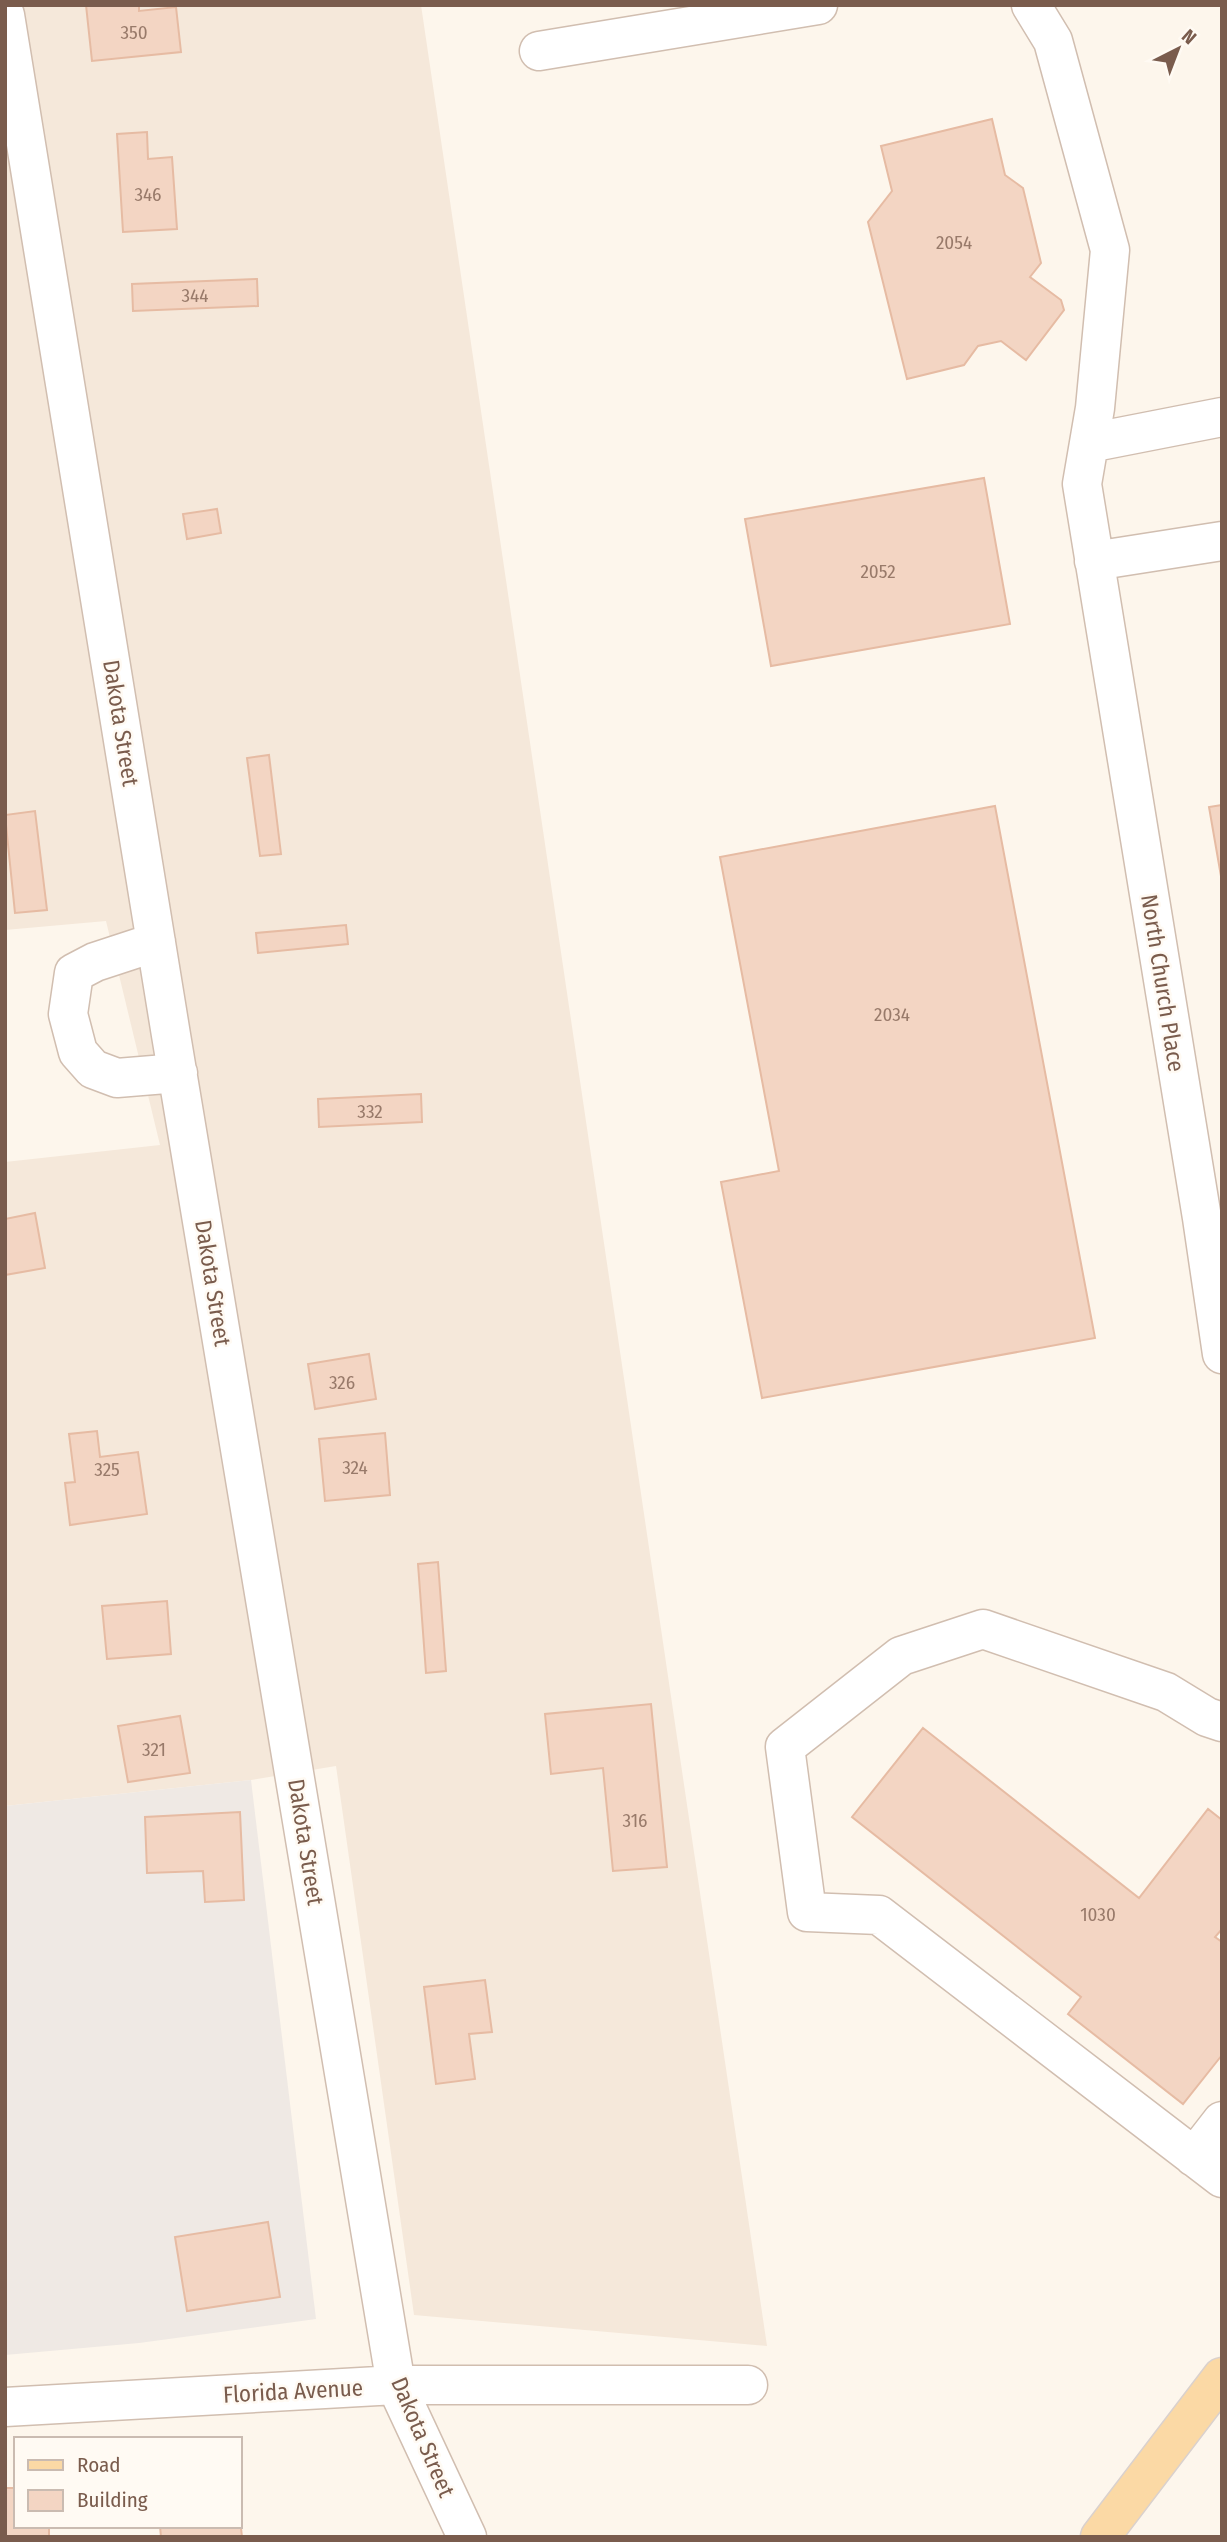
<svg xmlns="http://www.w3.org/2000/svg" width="1227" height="2542" font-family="'Fira Sans Condensed',sans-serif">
  <rect width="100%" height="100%" fill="#fdf6ec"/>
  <path fill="#f5e8da" d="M5,5h416l346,2341 -353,-31 -78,-549 -85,14 -246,26v-644l155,-17 -54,-224 -101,9z"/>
  <path fill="#efe9e4" d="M251,1780l65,539 -177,24 -134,12v-549z"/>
  <path fill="#f3d5c3" stroke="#e6bba3" stroke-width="2" d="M86,5h53v6l37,-4 5,45 -89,9z
    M992,119l13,56 18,13 18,75 -11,14 31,23 3,10 -38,50 -25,-19 -23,5 -14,19 -57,14 -39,-157 24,-31 -11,-45z
    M147,132l1,27 24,-2 5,72 -54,3 -6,-98z
    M257,279l1,27 -125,5 -1,-27z
    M984,478l26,146 -239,42 -26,-147z
    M217,509l4,24 -34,6 -4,-25z
    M269,755l12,99 -21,2 -13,-98z
    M1222,805v77l-13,-75z
    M995,806l100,532 -333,60 -41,-216 58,-11 -59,-314z
    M35,811l12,99 -32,3 -10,-98z
    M346,925l2,19 -90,9 -2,-20z
    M421,1094l1,28 -103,5 -1,-28z
    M35,1213l10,55 -40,7v-56z
    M369,1354l7,45 -61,10 -7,-45z
    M97,1431l3,26 38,-5 9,62 -77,11 -5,-42 10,-1 -6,-48z
    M385,1433l5,62 -65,6 -6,-62z
    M438,1562l8,109 -20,2 -8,-109z
    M167,1601l4,53 -64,5 -5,-53z
    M651,1704l16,163 -54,4 -10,-103 -52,6 -6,-60z
    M180,1716l10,57 -62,9 -10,-56z
    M923,1728l216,170 69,-89 14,11v109l-7,8 7,5v113l-39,49 -115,-90 13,-17 -229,-180z
    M240,1812l4,88 -39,2 -2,-31 -56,2 -2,-56z
    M485,1980l7,52 -23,2 6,45 -39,5 -12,-97z
    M268,2222l12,75 -93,14 -12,-74z
    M5,2488h11v38h33v11h-44z
    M240,2519l2,18h-81l-1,-11h80z"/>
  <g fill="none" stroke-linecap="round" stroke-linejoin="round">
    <g stroke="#d1beb0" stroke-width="41">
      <path id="minor" d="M1031,5l22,36 57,209 -15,158 -13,76 120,734 20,136
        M5,15l166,1020 225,1350 71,152
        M539,51l279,-46
        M1089,443l133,-26
        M1094,561l128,-20
        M156,942l-61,20 -21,11 -6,41 10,38 15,17 24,9 61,-5
        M1222,1722l-15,-5 -41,-25 -183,-63 -82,27 -116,91 22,165 72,3 343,263
        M1194,2157l28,-36
        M5,2407l391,-22h352"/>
    </g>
    <g stroke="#dad1cd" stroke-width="41">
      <path id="major" d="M1100,2537l122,-160"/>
    </g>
    <use href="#minor" stroke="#fff" stroke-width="38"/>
    <use href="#major" stroke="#fbd9a5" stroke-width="38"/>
  </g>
  <g text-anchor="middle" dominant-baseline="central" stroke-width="5" stroke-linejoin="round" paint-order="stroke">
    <g font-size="19" fill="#987a6a">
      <text x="134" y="32">350</text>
      <text x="148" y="194">346</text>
      <text x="954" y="242">2054</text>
      <text x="195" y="295">344</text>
      <text x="878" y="571">2052</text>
      <text x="892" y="1014">2034</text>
      <text x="370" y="1111">332</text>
      <text x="342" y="1382">326</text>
      <text x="355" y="1467">324</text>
      <text x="107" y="1469">325</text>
      <text x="154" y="1749">321</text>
      <text x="635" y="1820">316</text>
      <text x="1098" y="1914">1030</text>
    </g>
    <g font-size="23" fill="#7a5c4d" stroke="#fffaf3">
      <text transform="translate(121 723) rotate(81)">Dakota Street</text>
      <text transform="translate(1163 983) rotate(81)">North Church Place</text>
      <text transform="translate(213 1283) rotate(81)">Dakota Street</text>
      <text transform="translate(306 1842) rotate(81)">Dakota Street</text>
      <text transform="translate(293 2391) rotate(-3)">Florida Avenue</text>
      <text transform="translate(423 2437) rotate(67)">Dakota Street</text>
    </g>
  </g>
  <rect width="1227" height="2542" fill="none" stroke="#7a5c4d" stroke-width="14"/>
  <rect x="14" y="2437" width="228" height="91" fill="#fffaf3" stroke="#cabbb1" stroke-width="2"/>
  <rect x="28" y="2460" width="35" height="10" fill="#fbd9a5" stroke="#cabbb1" stroke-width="2"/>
  <text x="77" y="2472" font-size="21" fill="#7a5c4d">Road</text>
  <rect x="28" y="2490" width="35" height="21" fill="#f3d5c3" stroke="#cabbb1" stroke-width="2"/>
  <text x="77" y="2507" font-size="21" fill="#7a5c4d">Building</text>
  <g transform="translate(1178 49) rotate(42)" stroke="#fffaf3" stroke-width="5" paint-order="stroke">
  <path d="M0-5L12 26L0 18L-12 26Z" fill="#7a5c4d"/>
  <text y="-10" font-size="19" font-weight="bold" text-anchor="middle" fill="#7a5c4d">N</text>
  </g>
</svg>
